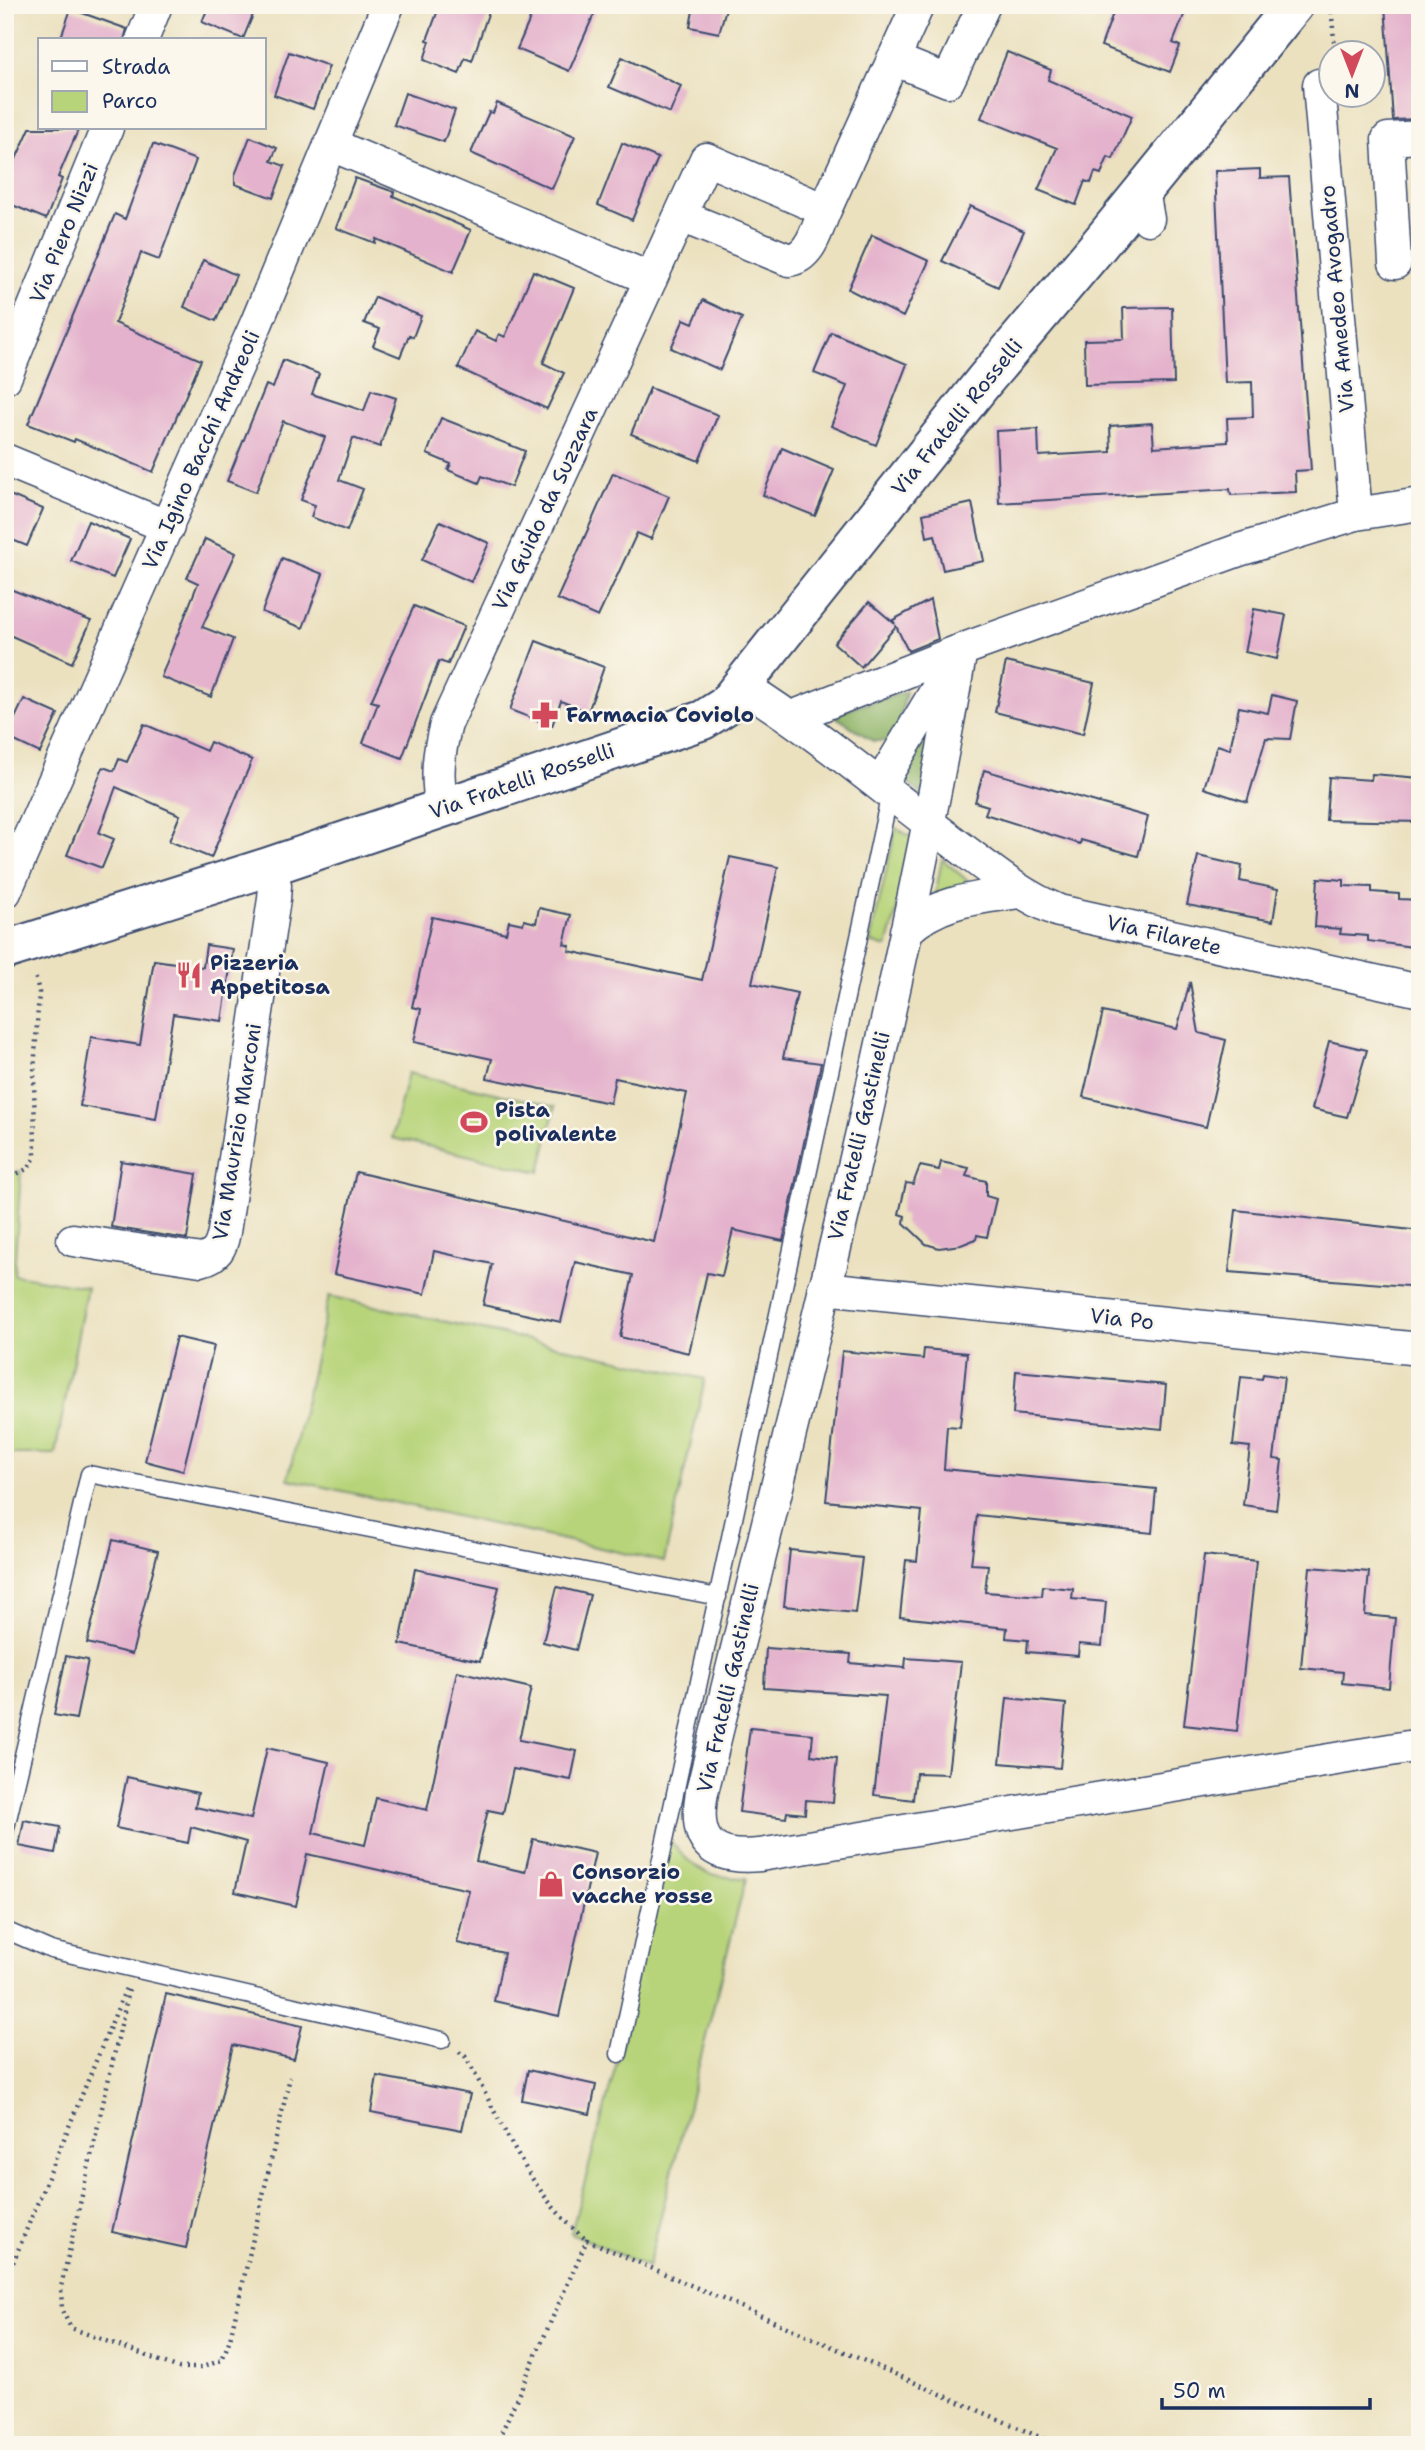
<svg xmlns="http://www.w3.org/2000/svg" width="1425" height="2450" font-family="'Shantell Sans',sans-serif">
  <rect width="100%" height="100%" fill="#fbf7ec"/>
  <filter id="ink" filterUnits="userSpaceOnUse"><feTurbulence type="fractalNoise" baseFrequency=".0143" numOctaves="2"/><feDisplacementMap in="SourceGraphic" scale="14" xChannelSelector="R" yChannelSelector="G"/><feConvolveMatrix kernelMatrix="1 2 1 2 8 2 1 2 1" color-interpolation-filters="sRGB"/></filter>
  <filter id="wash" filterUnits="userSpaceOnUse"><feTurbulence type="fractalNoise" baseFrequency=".00686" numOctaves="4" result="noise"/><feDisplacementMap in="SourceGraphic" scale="28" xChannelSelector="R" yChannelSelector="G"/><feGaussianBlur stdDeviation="1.57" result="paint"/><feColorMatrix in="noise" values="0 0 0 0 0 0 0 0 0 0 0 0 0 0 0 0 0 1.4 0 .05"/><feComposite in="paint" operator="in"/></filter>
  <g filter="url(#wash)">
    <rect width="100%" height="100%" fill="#ebe1bf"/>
    <path fill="#b8d47a" stroke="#6a826c" stroke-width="2" d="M896,828l20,12 -29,107 -17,-5z
      M942,859l32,27 -39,10z
      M408,1073l147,34 -15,65 -148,-34z
      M21,1171l-7,104 73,12 -32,167h-50v-280z
      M329,1296l376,83 -41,183 -376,-83z
      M666,1835c25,33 38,43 80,43l-98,389 -77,-34 48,-179z"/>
    <path fill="#92b66a" stroke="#567264" stroke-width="2" d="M906,692l-11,49h-22l-41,-27z
      M922,740l12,6 -11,48 -18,-12z"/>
    <g id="blocks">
      <path fill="#e4b2cc" d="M209,5h48l-14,34 -41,-17z
        M440,5h31l18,6 -17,50 -7,-3 -6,16 -35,-14 6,-19 -3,-1z
        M536,5h62l-29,66 -52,-22z
        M694,5h33l-8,28 -29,-6z
        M1116,5h72l-15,38 7,3 -10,26 -69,-26z
        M1385,5h35v114l-27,1z
        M71,9l56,20 -3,11h-64z
        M289,52l40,14 -16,43 -39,-14z
        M1007,52l44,18 -3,10 84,36 -19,43 -5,-2 -7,17 -6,-2 -4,11 -6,-2 -9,24 -38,-15 19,-42 -76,-30z
        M622,57l59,29 -11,27 -61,-26z
        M405,93l50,17 -11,32 -50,-17z
        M497,103l78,33 -23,53 -81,-36 18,-41 4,1z
        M30,128h49l-21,49 4,2 -16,40 -41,-17v-19z
        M250,137l27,11 -6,13 14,5 -12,32 -38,-14v-9z
        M622,143l36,15 -26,62 -34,-15z
        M153,144l43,16 -37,100 -18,-7 -26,70 86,37 -48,112 -78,-33 -1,3 -46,-18 87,-210 10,5z
        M1260,169v9l29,-1 22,293 -16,1 1,21 -65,3 -1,-6 -231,14 -3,-72 42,-2 1,27 72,-4 -1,-26 42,-3 2,24 74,-5 -1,-24 26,-1 -1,-35 -27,1 -10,-212z
        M355,178l39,14 -1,4 78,34 -18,42 -77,-33 -1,4 -39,-15z
        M970,206l54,25 -26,56 -56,-26z
        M872,235l57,26 -26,56 -55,-28z
        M203,260l33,15 -20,46 -32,-14z
        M533,271l41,17 -31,75 21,10 -17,36 -89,-41 17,-37 21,10 3,-7 6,3z
        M375,297l46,19 -8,21 -4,-2 -9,22 -27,-11 7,-17 -16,-6z
        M703,300l39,18 -22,52 -49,-22 13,-29 9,4z
        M1172,307l2,76 -89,2 -1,-45 40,-1 -1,-31z
        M831,332l76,32 -31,81 -45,-19 16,-40 -33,-13z
        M283,360l36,14 -7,20 52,17 7,-21 25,8 -16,49 -27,-9 -14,42 24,9 -16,42 -36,-14 4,-12 -14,-5 24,-63 -42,-16 -27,71 -29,-11 39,-96 7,3z
        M650,388l68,27 -19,46 -68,-27z
        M441,418l84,33 -14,36 -29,-11 -3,7 -31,-13 3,-6 -24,-10z
        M782,448l52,22 -19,46 -52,-21z
        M613,473l56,23 -18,43 -14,-6 -39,84 -41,-18z
        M5,493l38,16 -16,37 -22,-9z
        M972,503l12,58 -41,9 -8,-35 -8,2 -4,-23z
        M88,521l42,18 -17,39 -42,-17z
        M440,521l49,22 -18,39 -49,-22z
        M205,539l31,14 -34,74 31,12 -22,58 -50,-20 37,-94 -11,-5z
        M282,558l41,16 -20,54 -41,-16z
        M5,587l86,34 -19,42 -67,-30z
        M930,600l8,39 -30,12 -12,-25 -35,41 -27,-24 35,-41 26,22 -2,-4z
        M414,606l50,20 -16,38 -9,-3 -37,97 -39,-15 15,-40 -7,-2z
        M1254,609l32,6 -9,44 -32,-7z
        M536,641l68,26 -16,45 -27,-11 -9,25 -42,-16z
        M1006,662l88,21 -11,51 -88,-22z
        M1272,695l25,6 -7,38 -24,-1 -19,64 -43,-14 13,-43 13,4 9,-42 29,6z
        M24,699l34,15 -18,39 -34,-16z
        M144,724l62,27 4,-9 42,18 -41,98 -42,-17 11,-26 -64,-28 -17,46 15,6 -12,29 -35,-13 36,-88 11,4 5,-12 8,3z
        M984,770l164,47 -10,39 -57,-16 -1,4 -95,-30 3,-8 -13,-4z
        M1372,774l48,4v44l-94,-2 3,-43 42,3z
        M1198,856l44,10 -2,15 38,8 -5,32 -86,-16z
        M730,857l48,10 -26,116 45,10 -14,65 38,5 -38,178 -50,-11 -11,46 -15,-3 -18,80 -69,-16 13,-62 -58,-13 -14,60 -78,-17 9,-41 -58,-13 -9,43 -91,-20 22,-102 298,70 33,-149 -72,-15 -5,25 -123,-25 5,-19 -78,-17 7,-33 -9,-2 20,-90 74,16 3,-12 14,3 1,-4 12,3 3,-15 32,7 -7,29 6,2 -1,5 133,29z
        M1318,878l26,2v6l28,1v5l27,2v5l21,1v48l-52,-7v-5l-28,-2 1,-5 -26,-2z
        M206,945l27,4 -11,72 -49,-7 -17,105 -76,-13 11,-69 49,8 14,-85 49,7z
        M1190,982l9,51 27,7 -20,87 -123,-30 20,-85 74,17z
        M1329,1041l38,9 -20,67 -35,-8z
        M121,1161l76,13 -10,65 -76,-12z
        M941,1162l28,6 -3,8 20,5v15l10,3 -9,38 -10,-2 -1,4 -15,6 -22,3 -13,-4 -22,-21 1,-7 -6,-2 7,-31 7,1 7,-18 19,4z
        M1236,1210l184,21v56l-191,-15z
        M176,1337l38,9 -31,125 -38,-10z
        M924,1349l43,4 -7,74 -13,-1 -3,43 212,20 -4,44 -175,-18 -6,49 17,1 -3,27 57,4 1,-10 30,3 -1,10 34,3 -4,44 -23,-2 -1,12 -51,-4 1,-12 -22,-2 1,-10 -107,-11 6,-57 11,1 5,-50 -96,-10 16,-150 81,8z
        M1016,1371l150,14 -4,44 -149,-15z
        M1263,1374l21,3 -10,82 8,1 -6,50 -33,-5 7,-58 -17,-2 8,-68 21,2z
        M113,1540l45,11 -26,103 -45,-11z
        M790,1550l72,8 -7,55 -71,-7z
        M1204,1555l52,6 -19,170 -53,-6z
        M1310,1567l59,5 -4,43 30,3 -6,70 -47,-5 1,-11 -42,-4z
        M415,1569l84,18 -19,74 -80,-17z
        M557,1587l33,8 -14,55 -33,-8z
        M766,1648l85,6 -1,9 55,5 1,-10 55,4 -13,112 -32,-1 -3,27 -39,-5 12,-99 -122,-8z
        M66,1656l22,4 -12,59 -22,-4z
        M457,1671l74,17 -12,52 58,11 -6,29 -58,-11 -10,44 -15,-3 -12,51 49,11 8,-33 62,14 -36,163 -65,-15 10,-48 -47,-10 12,-53 -162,-36 -11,52 -61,-14 11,-50 -55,-15 -3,16 -72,-15 11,-51 71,16 -3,14 56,12 16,-71 62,14 -16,71 52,12 11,-47 51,12z
        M1007,1698l59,6 -6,64 -60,-5z
        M750,1728l63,6 -2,21 26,3 -4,44 -27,-2 -1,14 -18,-2 -1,6 -47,-6z
        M24,1820l36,7 -5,26 -36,-7z
        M166,1994l136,32 -8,33 -61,-14 -47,203 -74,-16z
        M528,2070l68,15 -6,29 -68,-14z
        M377,2076l93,18 -8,36 -91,-18z"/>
    </g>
  </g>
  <g filter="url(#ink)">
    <use href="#blocks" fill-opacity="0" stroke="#3a4a6d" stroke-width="2"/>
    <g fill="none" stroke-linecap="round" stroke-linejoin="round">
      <g stroke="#3a4a6d" stroke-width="19">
        <path id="service" d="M5,1832l84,-358 629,123
          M5,1930l46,20 391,90
          M619,2054l271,-1261"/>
      </g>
      <g stroke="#3a4a6d" stroke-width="35">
        <path id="minor" d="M142,40l14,-35
          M893,59l55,22 36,-76
          M1319,85l37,429
          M332,142l14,9 305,128
          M1143,191l5,28
          M825,210l93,-205
          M1395,263l-7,-124 32,-2
          M5,378l102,-250
          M5,460l163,67
          M961,650c-67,384 -167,763 -259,1142 -9,49 8,68 58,63l660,-110
          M744,687c75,47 141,104 212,157 33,25 64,51 103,67l361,80
          M792,717l169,-67 278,-100 117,-36 64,-10
          M880,785l71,-119
          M442,808c-6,-30 -4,-54 4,-84l260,-565 119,51c-8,18 -14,47 -36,50l-108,-44
          M5,892l252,-570 131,-317
          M906,931c33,-31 71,-33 114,-39
          M73,1240l128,20c16,-4 20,-12 23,-28l50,-333 1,-14 -7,-18
          M824,1288l596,61"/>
      </g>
      <g stroke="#3a4a6d" stroke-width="42">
        <path id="tertiary" d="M5,950l263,-83 435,-147 22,-14 259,-325 114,-135 196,-241"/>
      </g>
      <path stroke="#3a4a6d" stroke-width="4.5" stroke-dasharray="2 5" stroke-linecap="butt" d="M1331,5l4,47
        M5,1180l24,-12 6,-11 -1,-85 5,-80 -4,-17
        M129,1990l-68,297 1,23 9,18 108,40h21l22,-8 8,-21 60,-262
        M459,2052l6,4c36,63 64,139 122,184
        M5,2282l121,-294
        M496,2445l91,-205 471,205"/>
      <use href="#service" stroke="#fff" stroke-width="16"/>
      <use href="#minor" stroke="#fff" stroke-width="32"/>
      <use href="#tertiary" stroke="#fff" stroke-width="38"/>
    </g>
  </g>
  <defs>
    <g id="pharmacy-bare" transform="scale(2.1)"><path d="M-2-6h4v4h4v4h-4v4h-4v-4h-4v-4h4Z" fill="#d1495b" stroke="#fbf7ec" stroke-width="2.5" paint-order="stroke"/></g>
    <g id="restaurant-bare" transform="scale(2.1)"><path d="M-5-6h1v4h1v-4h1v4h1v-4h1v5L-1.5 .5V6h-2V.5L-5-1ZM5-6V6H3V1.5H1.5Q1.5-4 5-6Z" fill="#d1495b" stroke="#fbf7ec" stroke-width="2.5" paint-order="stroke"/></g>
    <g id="stadium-bare" transform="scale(2.1)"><path d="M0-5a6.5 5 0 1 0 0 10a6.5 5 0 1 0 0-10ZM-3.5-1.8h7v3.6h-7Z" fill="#d1495b" stroke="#fbf7ec" stroke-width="2.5" paint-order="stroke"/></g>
    <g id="shop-bare" transform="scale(2.1)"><path d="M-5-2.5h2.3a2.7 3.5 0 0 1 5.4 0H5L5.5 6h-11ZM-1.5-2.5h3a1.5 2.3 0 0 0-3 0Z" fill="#d1495b" stroke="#fbf7ec" stroke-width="2.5" paint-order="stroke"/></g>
  </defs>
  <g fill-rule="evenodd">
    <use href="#pharmacy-bare" x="545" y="715"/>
    <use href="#restaurant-bare" x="189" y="975"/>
    <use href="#stadium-bare" x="474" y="1122"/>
    <use href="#shop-bare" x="551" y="1884"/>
  </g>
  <g text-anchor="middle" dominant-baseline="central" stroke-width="5" stroke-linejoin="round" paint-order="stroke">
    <g font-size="21" fill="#1b2f5e" stroke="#fbf7ec">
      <text transform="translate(64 233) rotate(-68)">Via Piero Nizzi</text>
      <text transform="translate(1337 299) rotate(-95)">Via Amedeo Avogadro</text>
      <text transform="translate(957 417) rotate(-51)">Via Fratelli Rosselli</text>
      <text transform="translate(201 450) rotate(-66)">Via Igino Bacchi Andreoli</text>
      <text transform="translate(545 509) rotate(-65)">Via Guido da Suzzara</text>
      <text transform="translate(522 781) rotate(-19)">Via Fratelli Rosselli</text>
      <text transform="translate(1164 935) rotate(13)">Via Filarete</text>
      <text transform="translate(237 1132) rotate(-81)">Via Maurizio Marconi</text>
      <text transform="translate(859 1136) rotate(-77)">Via Fratelli Gastinelli</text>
      <text transform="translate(1122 1319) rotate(6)">Via Po</text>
      <text transform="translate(728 1688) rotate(-77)">Via Fratelli Gastinelli</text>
    </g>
    <g font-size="21" font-weight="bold" fill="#1b2f5e" stroke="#fbf7ec" text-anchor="start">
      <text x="566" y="715">Farmacia Coviolo</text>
      <text x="210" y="963">Pizzeria<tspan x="210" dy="24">Appetitosa</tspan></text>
      <text x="495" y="1110">Pista<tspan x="495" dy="24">polivalente</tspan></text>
      <text x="572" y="1872">Consorzio<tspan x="572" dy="24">vacche rosse</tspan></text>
    </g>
  </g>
  <rect width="1425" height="2450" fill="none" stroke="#fbf7ec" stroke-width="28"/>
  <rect x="38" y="38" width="228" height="91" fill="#fbf7ec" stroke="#a1a7b3" stroke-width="2"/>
  <rect x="52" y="61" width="35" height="10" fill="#ffffff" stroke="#a1a7b3" stroke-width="2"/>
  <text x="102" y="74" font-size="21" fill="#1b2f5e">Strada</text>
  <rect x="52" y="91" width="35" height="21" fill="#b8d47a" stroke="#a1a7b3" stroke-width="2"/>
  <text x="102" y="108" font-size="21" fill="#1b2f5e">Parco</text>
  <g transform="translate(1352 74) rotate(180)"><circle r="33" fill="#fbf7ec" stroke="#a1a7b3" stroke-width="2"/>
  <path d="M0-5L12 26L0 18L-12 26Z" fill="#d1495b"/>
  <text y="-10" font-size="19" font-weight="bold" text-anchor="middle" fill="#1b2f5e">N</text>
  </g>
  <path d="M1162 2398v10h208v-10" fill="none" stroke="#1b2f5e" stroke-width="3.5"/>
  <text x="1173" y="2398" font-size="21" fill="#1b2f5e" stroke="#fbf7ec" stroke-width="5" paint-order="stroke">50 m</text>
</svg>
